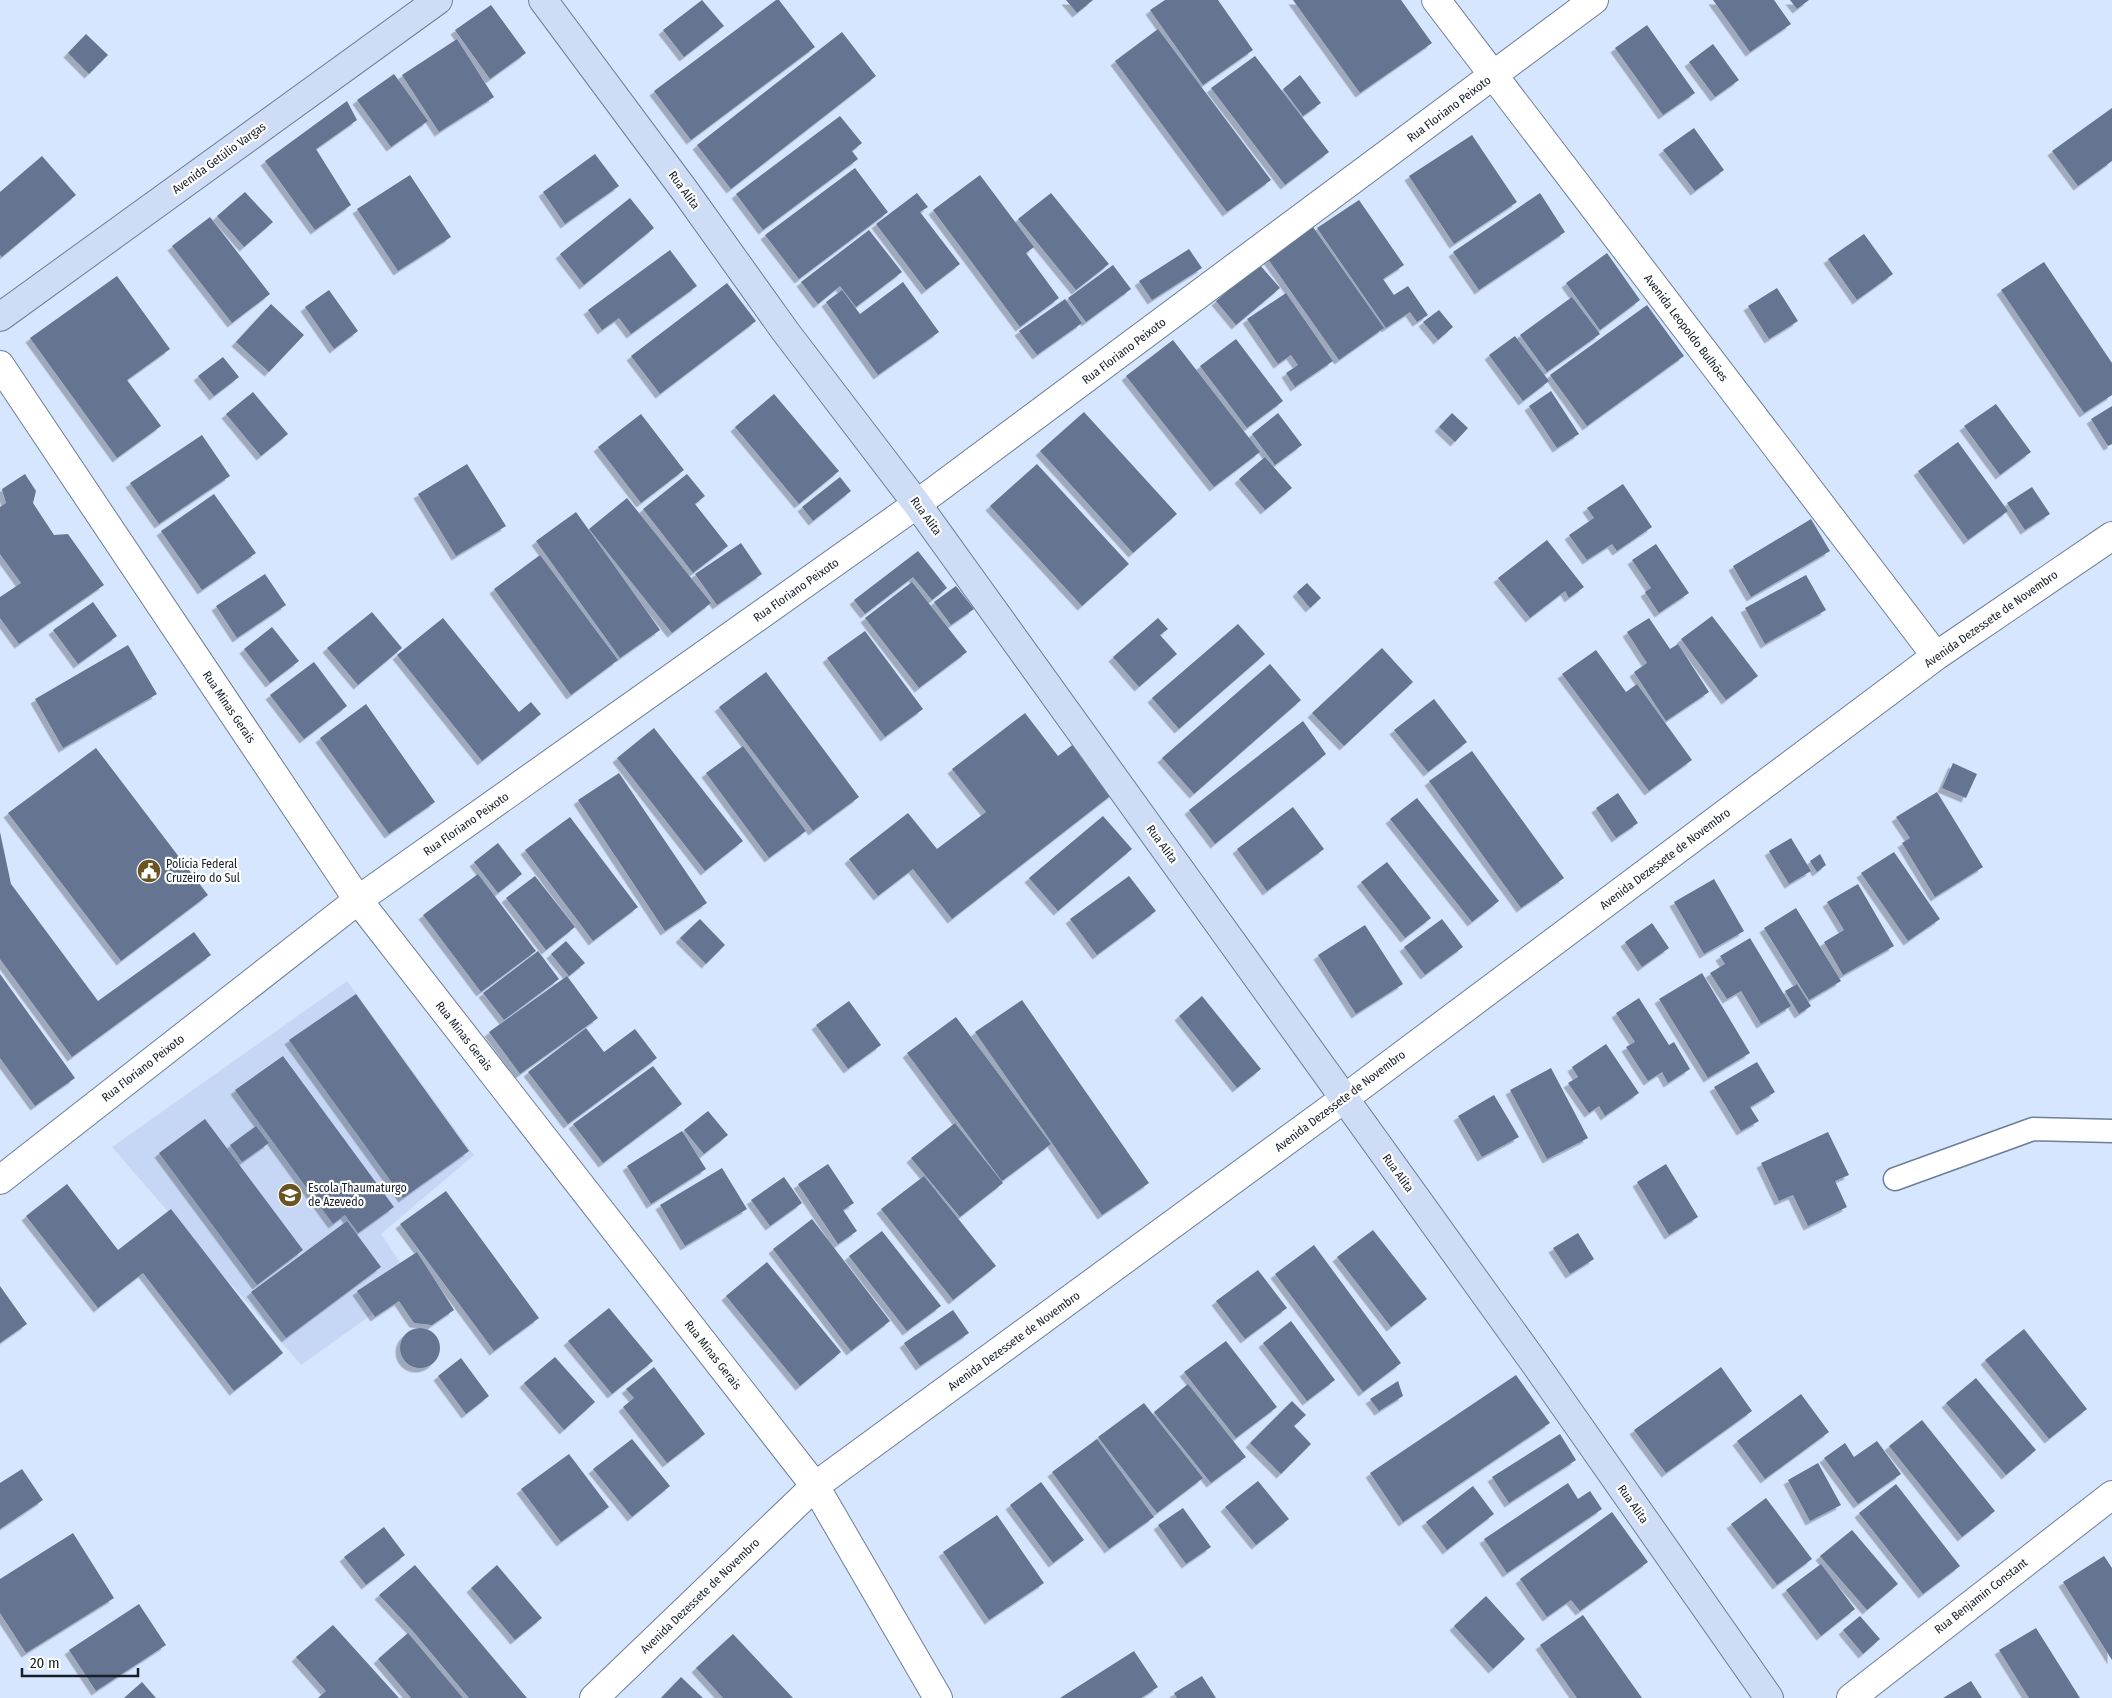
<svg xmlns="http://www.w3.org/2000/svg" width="2112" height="1698" font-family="'Fira Sans Condensed',sans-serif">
  <defs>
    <filter id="shadow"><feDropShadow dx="-4.5" dy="4.5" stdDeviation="0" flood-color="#0004"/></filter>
  </defs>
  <rect width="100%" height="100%" fill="#d7e6ff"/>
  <path fill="#c6d7f5" d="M347,981l127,174 -93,79 34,50 -114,81 -189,-218z"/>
  <path fill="#657591" filter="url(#shadow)" d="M702,0l22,26 -40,31 -21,-27z
    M776,0h3l36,47 -124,93 -37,-49z
    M1066,0h27l-16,13z
    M1165,0h53l35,50 -50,35 -53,-75z
    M1293,0h108l31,43 -72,50z
    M1713,0h61l17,24 -41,28z
    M1790,0h19l-12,9z
    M491,5l35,48 -36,26 -35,-49z
    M1647,25l48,68 -32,22 -48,-67z
    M1158,29l113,151 -44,32 -112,-151z
    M842,32l34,44 -145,113 -34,-44z
    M86,34l22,21 -19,19 -21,-21z
    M457,39l37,58 -55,35 -37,-57z
    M1713,44l26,36 -24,17 -26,-35z
    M1255,56l74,96 -44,33 -74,-97z
    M394,74l34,47 -37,26 -34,-47z
    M1300,75l21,28 -18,13 -20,-27z
    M347,101l10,19 -41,29 35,56 -36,25 -50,-69z
    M2112,108v53l-34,25 -26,-35z
    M840,116l22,27 -10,8 6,8 -95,71 -27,-36z
    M1694,128l30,42 -29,21 -32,-41z
    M1472,135l45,67 -63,42 -45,-68z
    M595,154l24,32 -54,38 -22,-32z
    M42,156l34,39 -74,62 -2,-2v-63z
    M855,168l33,44 -89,67 -34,-44z
    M410,175l41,62 -53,34 -41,-62z
    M980,175l54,72 -8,6 33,45 -39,29 -87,-117z
    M245,192l28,30 -29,25 -27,-31z
    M917,193l11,14 -8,5 40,52 -34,26 -50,-66z
    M1051,193l58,71 -33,26 -58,-71z
    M1540,193l25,39 -86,58 -26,-38z
    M630,198l24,30 -70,57 -24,-31z
    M1359,200l45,65 -21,14 11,16 14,-9 20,29 -11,7 -7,-10 -24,16 -69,-100z
    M210,217l60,77 -38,29 -60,-77z
    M1313,227l71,101 -45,32 -71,-101z
    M869,230l33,42 -46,35 -16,-21 -22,18 -17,-22z
    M1864,234l29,40 -36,26 -29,-41z
    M1189,249l13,19 -50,32 -13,-19z
    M670,250l27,36 -66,48 -12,-16 -17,12 -14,-20z
    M1607,253l33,47 -40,30 -34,-47z
    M2044,262l68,101v32l-28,18 -83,-123z
    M1259,264l21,24 -44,37 -20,-24z
    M1113,265l18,24 -45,33 -18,-24z
    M117,276l53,73 -43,31 34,46 -44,32 -87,-120z
    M903,282l36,50 -61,43 -52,-73 16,-12 18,24z
    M727,283l29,38 -96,73 -29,-38z
    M1777,288l21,33 -29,18 -21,-33z
    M329,290l29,41 -24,18 -29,-42z
    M1286,293l47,68 -38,26 -9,-14 12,-8 -7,-10 -13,9 -31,-45z
    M1572,297l28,37 -53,38 -27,-37z
    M1065,299l17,24 -45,32 -18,-24z
    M271,304l33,31 -35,37 -33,-30z
    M1647,305l37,51 -97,70 -37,-51z
    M1439,310l14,17 -15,13 -15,-18z
    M1515,336l34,45 -26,20 -34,-46z
    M1236,339l47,62 -36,27 -47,-62z
    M1173,340l87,112 -46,35 -88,-111z
    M223,357l16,20 -25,19 -16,-20z
    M1551,391l28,43 -22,14 -28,-42z
    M253,392l35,42 -27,22 -35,-42z
    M774,394l65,77 -40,33 -64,-77z
    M1996,404l35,48 -31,23 -36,-49z
    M2112,406v38l-4,2 -17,-27z
    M1084,412l93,102 -44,39 -93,-102z
    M1278,413l24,32 -27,20 -23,-31z
    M1452,413l16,15 -13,14 -16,-15z
    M641,414l43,56 -43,33 -43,-56z
    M202,435l28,41 -71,48 -29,-41z
    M1958,442l50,69 -40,29 -50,-69z
    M1265,457l27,31 -27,22 -26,-31z
    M467,464l39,62 -50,30 -38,-62z
    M1037,464l92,100 -47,42 -92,-100z
    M25,474l11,17 -3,12 21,32 14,-1 36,51 -85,59 -19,-26v-21l21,-14 -21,-29v-47l6,-4 -4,-14z
    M687,474l18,22 -10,8 33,42 -35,27 -50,-64z
    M840,477l11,14 -38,30 -11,-14z
    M1623,484l29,43 -35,24 -5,-7 -25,16 -18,-25 25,-17 -7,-10z
    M2032,487l18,27 -25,16 -18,-27z
    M214,494l42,59 -54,37 -41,-59z
    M627,498l84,105 -39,30 -83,-104z
    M576,512l84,118 -40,28 -84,-117z
    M1811,519l19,32 -79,46 -18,-31z
    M1547,540l37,47 -15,11 -4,-7 -35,27 -32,-40z
    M741,543l21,31 -45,31 -22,-31z
    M1656,544l33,49 -30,20 -14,-21 6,-4 -19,-28z
    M918,551l29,37 -15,12 -19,-23 -48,37 -11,-14z
    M540,555l78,105 -47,35 -77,-106z
    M265,574l21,31 -49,33 -21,-32z
    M1806,575l20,35 -61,34 -20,-36z
    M912,582l55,70 -48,36 -54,-70z
    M1307,583l14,15 -11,10 -13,-16z
    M956,586l18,23 -23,16 -17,-23z
    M93,602l24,34 -39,28 -25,-34z
    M372,612l30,36 -44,37 -31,-37z
    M1712,616l46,60 -32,24 -45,-61z
    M443,618l76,94 12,-10 10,12 -59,47 -85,-106z
    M1158,618l10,11 -8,6 17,19 -38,33 -26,-30z
    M1649,618l21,31 8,-5 31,48 -43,29 -32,-49 13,-9 -20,-31z
    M1238,624l27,30 -86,75 -27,-31z
    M272,627l27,34 -29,22 -26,-34z
    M865,631l58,78 -38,28 -58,-79z
    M128,645l29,49 -94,54 -28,-49z
    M1382,648l31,34 -69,64 -32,-33z
    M1596,650l30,42 11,-8 55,76 -43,31 -87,-117z
    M314,662l33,44 -43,33 -34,-44z
    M1270,664l31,36 -107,94 -32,-36z
    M766,672l93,125 -46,34 -94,-124z
    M1434,699l33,43 -39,30 -34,-42z
    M366,704l69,98 -46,32 -69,-96z
    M1025,713l33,43 17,-13 39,50 -162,126 -39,-50 -35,27 -29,-37 59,-46 29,36 49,-37 -34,-43z
    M1303,721l23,33 -111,90 -26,-34z
    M654,728l89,113 -38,30 -88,-113z
    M743,746l63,85 -37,27 -63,-85z
    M96,748l112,147 -87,66 -113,-148z
    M1472,751l92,127 -43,30 -92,-127z
    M1953,763l24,11 -11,24 -24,-10z
    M619,773l88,130 -42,28 -87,-131z
    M1937,792l46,75 -48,30 -33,-54 8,-5 -14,-21z
    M1618,793l20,30 -22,15 -20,-30z
    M1417,798l82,103 -27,21 -82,-103z
    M1293,807l31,42 -57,42 -30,-42z
    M1103,816l29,33 -74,62 -29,-33z
    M570,817l68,90 -45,34 -68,-91z
    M0,832l11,52 87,117 96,-69 17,23 -139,102 -72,-98z
    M1791,838l20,33 -22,13 -20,-33z
    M498,843l24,31 -24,19 -24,-31z
    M1894,852l46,67 -32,22 -47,-68z
    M1820,854l6,11 -9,7 -7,-11z
    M1387,862l44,56 -26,20 -44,-56z
    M478,874l58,77 -55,41 -58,-77z
    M535,876l40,51 -29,23 -40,-52z
    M1129,876l27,35 -59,44 -27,-36z
    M1714,879l30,52 -40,23 -30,-52z
    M1858,884l36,62 -51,29 -19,-33 20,-12 -17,-28z
    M1796,908l45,73 -32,19 -45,-72z
    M700,919l25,26 -19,19 -26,-26z
    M1442,919l21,28 -38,28 -21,-28z
    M1652,923l17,25 -27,19 -17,-25z
    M1365,925l38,59 -47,30 -38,-59z
    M1750,938l41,68 -30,18 -20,-33 -14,8 -17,-26 15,-9 -5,-8z
    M566,941l19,22 -16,13 -18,-22z
    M538,951l21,28 -55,41 -21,-27z
    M1702,973l48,80 -42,25 -49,-79z
    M0,974l75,104 -40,28 -35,-48z
    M567,976l31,42 -78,56 -31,-42z
    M1797,984l14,22 -12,8 -14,-23z
    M356,994l113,157 -66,47 -114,-158z
    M1202,996l59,73 -24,19 -58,-72z
    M1639,998l30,47 5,-3 16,27 -22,14 -6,-11 -14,9 -22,-34 9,-5 -19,-29z
    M1022,1000l127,183 -47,32 -127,-183z
    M849,1001l32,44 -33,24 -32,-44z
    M956,1017l95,127 -49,37 -95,-128z
    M586,1028l18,24 31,-23 22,29 -89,66 -40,-52z
    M1606,1044l33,49 -34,23 -6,-10 -10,7 -21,-30 10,-6 -6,-10z
    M283,1056l111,151 -36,26 -13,-18 -12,9 -98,-134z
    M1757,1062l18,30 -25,15 9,14 -18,10 -27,-44z
    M653,1066l29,38 -79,59 -30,-39z
    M1551,1068l37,70 -41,21 -37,-69z
    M1494,1095l25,42 -37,20 -24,-41z
    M708,1111l20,24 -24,19 -20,-24z
    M205,1119l98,131 -46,35 -98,-132z
    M955,1123l48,60 -43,34 -49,-59z
    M256,1126l13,17 -27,19 -12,-17z
    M682,1131l24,38 -55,35 -24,-38z
    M1828,1132l21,43 -14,6 12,26 -39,19 -15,-31 -14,6 -18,-38z
    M828,1164l26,39 -11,7 14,21 -19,13 -40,-60z
    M1666,1164l32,53 -29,18 -32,-53z
    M722,1168l25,41 -62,37 -25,-41z
    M924,1176l72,90 -43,34 -72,-91z
    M784,1177l18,26 -32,23 -19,-26z
    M67,1184l51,66 53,-41 112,144 -49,38 -91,-118 -45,35 -72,-92z
    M446,1191l93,127 -45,33 -94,-127z
    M812,1219l78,102 -39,30 -78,-102z
    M347,1221l34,46 -95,71 -35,-46z
    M1373,1230l54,69 -36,28 -54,-70z
    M882,1231l59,75 -34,25 -58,-75z
    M1578,1233l16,26 -24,15 -17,-26z
    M1314,1245l87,118 -38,29 -88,-118z
    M417,1252l37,58 -22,15 -18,-2 -15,-22 -24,16 -18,-26z
    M767,1262l74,90 -41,34 -74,-90z
    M1258,1270l29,38 -42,31 -29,-38z
    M0,1286l27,38 -27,19z
    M609,1308l44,53 -41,33 -44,-53z
    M953,1310l16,23 -49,33 -16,-23z
    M1291,1321l44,59 -28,21 -44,-58z
    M400 1348a20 20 0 1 1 40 0a20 20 0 1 1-40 0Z
    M2024,1329l63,80 -38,30 -64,-79z
    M1226,1341l51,66 -41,31 -52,-66z
    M555,1357l40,45 -31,28 -40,-47z
    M461,1358l28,38 -23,18 -28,-38z
    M654,1367l51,67 -38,29 -44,-56 11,-9 -8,-9z
    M1721,1367l31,44 -86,62 -32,-43z
    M1516,1375l34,48 -147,99 -33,-49z
    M1976,1378l60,72 -30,25 -60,-72z
    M1398,1381l5,15 -24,15 -9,-12z
    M1188,1384l58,73 -35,26 -57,-71z
    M1801,1394l28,38 -64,47 -28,-38z
    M1292,1401l14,14 -12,11 17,18 -30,30 -31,-31z
    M1144,1403l59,75 -46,35 -59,-76z
    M1922,1420l73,91 -33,26 -73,-91z
    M1560,1434l16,26 -67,43 -17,-26z
    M632,1439l38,47 -38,31 -39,-48z
    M1097,1439l57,78 -45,32 -57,-77z
    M1877,1441l24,33 -43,30 -34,-46 21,-15 9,14z
    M569,1454l40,53 -48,35 -40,-53z
    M1818,1463l23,42 -31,16 -22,-41z
    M22,1469l21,31 -43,29v-46z
    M1258,1481l31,38 -33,26 -31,-38z
    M1041,1482l43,58 -31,23 -43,-58z
    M1568,1483l10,16 12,-8 12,18 -95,64 -23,-34z
    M1896,1484l64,82 -37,28 -64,-81z
    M1473,1486l21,28 -47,36 -21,-28z
    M1766,1498l46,61 -35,26 -46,-61z
    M1183,1508l28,39 -25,17 -28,-39z
    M1612,1512l36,50 -68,49 -9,-11 -24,17 -27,-38z
    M997,1515l47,68 -55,37 -46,-68z
    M384,1527l21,28 -39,30 -22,-28z
    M1852,1530l46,54 -31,26 -47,-54z
    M73,1533l41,65 -88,55 -26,-40v-34z
    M2104,1556l8,12v92l-49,-78z
    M1821,1564l34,45 -34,27 -35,-46z
    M415,1565l112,133h-58l-57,-68 -33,-35z
    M497,1565l45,53 -27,22 -44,-52z
    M1486,1596l39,43 -32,30 -39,-43z
    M139,1604l27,41 -70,46 -27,-41z
    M1583,1615l59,83h-65l-37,-53z
    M1860,1616l20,23 -17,15 -20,-24z
    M333,1625l66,73h-81l8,-7 -30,-34z
    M2036,1628l44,70h-51l-30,-48z
    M408,1633l55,65h-52l-33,-39z
    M733,1634l60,64h-70l-27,-30z
    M1134,1651l24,36 -17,11h-81z
    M1202,1676l14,22h-39l-3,-5z
    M681,1677l22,21h-42z
    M1971,1681l11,17h-39z
    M142,1682l14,16h-32z"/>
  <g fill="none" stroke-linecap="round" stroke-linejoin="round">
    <g stroke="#6d7e99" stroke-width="25">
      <path id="lane" d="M1895,1179l138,-50 79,2"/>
    </g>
    <g stroke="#6d7e99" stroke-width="30">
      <path id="street" d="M1436,0l500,656
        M0,365l358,535 457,586 123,212
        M0,1180l358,-280 559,-396 677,-504
        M594,1698l221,-212 530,-388 591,-442 176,-120
        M1851,1698l261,-203"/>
    </g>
    <g stroke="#6d7e99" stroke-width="30">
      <path id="secondary" d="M543,0l142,191 100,140 132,173 619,861 233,333
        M0,317l438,-317"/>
    </g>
    <use href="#lane" stroke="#fff" stroke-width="22"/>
    <use href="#street" stroke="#fff" stroke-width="28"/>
    <use href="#secondary" stroke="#cedcf5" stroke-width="28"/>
  </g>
  <defs>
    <g id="civic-disc" transform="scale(1.25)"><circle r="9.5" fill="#6a5423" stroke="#fff"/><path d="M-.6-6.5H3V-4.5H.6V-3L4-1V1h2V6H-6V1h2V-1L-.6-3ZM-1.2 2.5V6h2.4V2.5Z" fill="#fff"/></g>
    <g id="school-disc" transform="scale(1.25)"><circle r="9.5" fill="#6a5423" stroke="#fff"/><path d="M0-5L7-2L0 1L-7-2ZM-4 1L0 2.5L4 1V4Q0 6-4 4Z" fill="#fff"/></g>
  </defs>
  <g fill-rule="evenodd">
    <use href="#civic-disc" x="149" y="871"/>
    <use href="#school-disc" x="290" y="1195"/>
  </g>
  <g text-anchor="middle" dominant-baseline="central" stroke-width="4.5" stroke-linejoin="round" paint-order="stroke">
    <g font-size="12" fill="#171e29" stroke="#fff">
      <text transform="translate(1449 109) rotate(-37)">Rua Floriano Peixoto</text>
      <text transform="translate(219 158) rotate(-36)">Avenida Getúlio Vargas</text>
      <text transform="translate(684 190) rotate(54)">Rua Alita</text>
      <text transform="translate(1686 328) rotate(53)">Avenida Leopoldo Bulhões</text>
      <text transform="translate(1124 351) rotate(-37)">Rua Floriano Peixoto</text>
      <text transform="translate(926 516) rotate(54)">Rua Alita</text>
      <text transform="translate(796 590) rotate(-35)">Rua Floriano Peixoto</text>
      <text transform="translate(1991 619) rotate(-35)">Avenida Dezessete de Novembro</text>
      <text transform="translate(229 707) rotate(56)">Rua Minas Gerais</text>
      <text transform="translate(466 824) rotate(-35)">Rua Floriano Peixoto</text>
      <text transform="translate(1162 844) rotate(54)">Rua Alita</text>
      <text transform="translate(1665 859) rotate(-37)">Avenida Dezessete de Novembro</text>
      <text transform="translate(464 1036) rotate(52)">Rua Minas Gerais</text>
      <text transform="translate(143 1068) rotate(-38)">Rua Floriano Peixoto</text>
      <text transform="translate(1340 1101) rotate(-37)">Avenida Dezessete de Novembro</text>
      <text transform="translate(1398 1173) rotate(54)">Rua Alita</text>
      <text transform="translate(1014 1341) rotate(-36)">Avenida Dezessete de Novembro</text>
      <text transform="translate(713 1355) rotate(52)">Rua Minas Gerais</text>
      <text transform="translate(1633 1504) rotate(55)">Rua Alita</text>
      <text transform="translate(700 1596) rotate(-44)">Avenida Dezessete de Novembro</text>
      <text transform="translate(1981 1596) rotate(-38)">Rua Benjamin Constant</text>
    </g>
    <g font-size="12" fill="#171e29" stroke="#fff" text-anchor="start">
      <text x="166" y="864">Polícia Federal<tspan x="166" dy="14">Cruzeiro do Sul</tspan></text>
      <text x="308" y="1188">Escola Thaumaturgo<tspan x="308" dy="14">de Azevedo</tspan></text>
    </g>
  </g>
  <path d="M22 1668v8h116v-8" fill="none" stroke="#171e29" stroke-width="2.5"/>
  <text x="30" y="1668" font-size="15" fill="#171e29" stroke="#ffffff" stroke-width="4" paint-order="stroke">20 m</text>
</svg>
